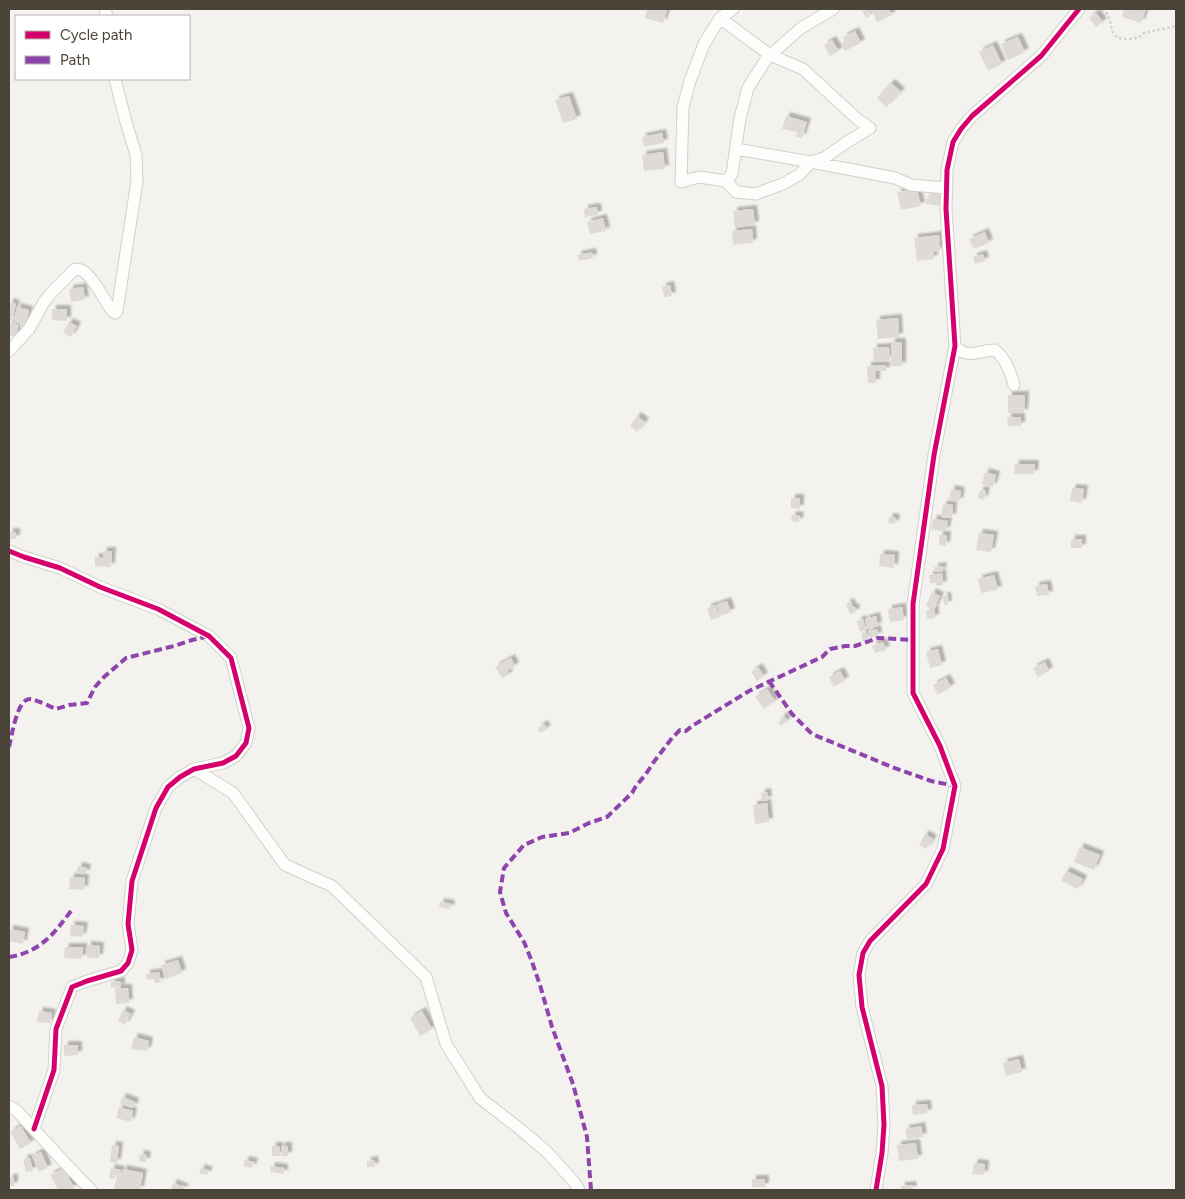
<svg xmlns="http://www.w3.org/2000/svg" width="1185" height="1199" font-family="Figtree,sans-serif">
  <defs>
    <filter id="shadow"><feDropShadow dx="4" dy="-4" stdDeviation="1" flood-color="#0004"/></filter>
  </defs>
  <rect width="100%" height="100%" fill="#f4f2ee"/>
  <path fill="#dedbd6" filter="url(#shadow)" d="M647,9h16l4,1 -4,13 -18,-5z
    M861,9h28l3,6 -15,7 -5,-11 -4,2 2,3 -4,2z
    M1124,9h22l-5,14 -19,-6z
    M1096,13l7,9 -7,5 -7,-9z
    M855,31l6,12 -16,8 -4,-8 4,-2 -2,-4z
    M1018,37l7,15 -17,8 -7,-16z
    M832,40l7,11 -9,5 -6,-11z
    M993,45l9,19 -14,7 -9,-19z
    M891,83l10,9 -15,15 -9,-9z
    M569,96l8,23 -14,4 -8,-23z
    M786,116l21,6 -5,16 -6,-1 1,-5 -15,-3z
    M662,133l2,10 -20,4 -2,-10z
    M663,152l2,17 -21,2 -2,-16z
    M917,189l4,17 -20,4 -4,-18z
    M931,191h9l-1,15 -13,-2v-6h4z
    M597,207l1,8 -13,2 -1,-8z
    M753,209l2,16 -20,2 -2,-16z
    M603,218l3,13 -16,3 -3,-12z
    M752,229l1,14 -20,2 -1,-14z
    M985,232l4,11 -15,6 -5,-10z
    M939,235l1,16 -7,1 1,7 -17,2 -3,-23z
    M592,252l1,6 -14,3 -2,-6z
    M983,254l2,7 -10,3 -2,-7z
    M670,285l2,11 -8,1 -2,-10z
    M83,287l2,13 -14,2 -2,-13z
    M9,302l7,2 -5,17 -2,-1z
    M17,307l12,3 -4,18 -5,-1 1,-3 -7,-2z
    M52,309h15v12l-15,-1z
    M898,318l1,19 -21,2 -2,-19z
    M9,322l10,3 -4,12 -6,-2z
    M69,322l8,4 -6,11 -8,-4z
    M891,342h11v24h-11z
    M889,347l1,13 -16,1 -1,-13z
    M886,365v6h-10v12h-8l-1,-17z
    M1008,395h17l-1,18h-16z
    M637,416l8,6 -8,10 -7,-6z
    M1007,417h14v9h-13z
    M1015,464h20l-1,10h-20z
    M985,472l11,3 -3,12 -11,-3z
    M1072,488l12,1 -2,14 -12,-2z
    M951,489l10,2 -2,11 -10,-2z
    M980,490l6,1 -2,9 -6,-2z
    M791,498h9v11l-9,-1z
    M943,504l10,1 -1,13 -11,-1z
    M792,515l8,1 -1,6 -8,-1z
    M889,517l7,1 -1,6 -7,-1z
    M933,519l15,2 -2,10 -15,-1z
    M9,532h7v7h-7z
    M979,533l15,2 -3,17 -15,-2z
    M939,535h8l-1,11 -7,-1z
    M1071,539h11v9h-11z
    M103,551h9l-1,16 -16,-1v-9l8,1z
    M880,554l15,1 -1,13 -15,-2z
    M942,566l1,5 -8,1 -1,-5z
    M942,573l1,12 -7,1v-3h-6l-1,-8z
    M994,575l4,15 -17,3 -3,-14z
    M1047,584l2,11 -12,1 -2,-10z
    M932,592l8,4 -6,14 -8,-4z
    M943,596h4l1,9h-4z
    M727,601l4,11 -10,4 -5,-11z
    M850,602l3,6 2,-1 1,5 -6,2 -4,-10z
    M715,605l5,12 -9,3 -4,-12z
    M902,607l2,13 -14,2 -2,-13z
    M935,610v8l-8,1 -1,-8z
    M876,616l2,10 -11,3 -2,-10z
    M863,619l3,11 -6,2 -3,-11z
    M877,629l1,7 -9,2 -1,-7z
    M866,632l2,7 -5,2 -2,-8z
    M883,642l3,8 -11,3 -3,-7z
    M938,649l4,16 -12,3 -4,-16z
    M511,658l4,8 -8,5 2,4 -7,3 -7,-11z
    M1045,662l4,9 -11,6 -5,-9z
    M758,667l6,9 -7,5 -6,-9z
    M840,671l5,9 -11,7 -5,-10z
    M946,678l5,9 -13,8 -5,-10z
    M767,689l8,12 -11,8 -9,-12z
    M784,716l3,5 -6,5 -3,-4 3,-2 -1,-2z
    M544,724l3,5 -7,4 -2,-5z
    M767,792l1,8 -6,1 -1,-8z
    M767,803l2,19 -14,2 -2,-19z
    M925,834l8,5 -7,10 -7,-4z
    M1080,847l20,8 -6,15 -20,-8z
    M78,866l9,2 -1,6 -9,-2z
    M1066,871l17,8 -5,10 -17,-8z
    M70,877l15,1 -1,12 -15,-1z
    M440,902l11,2 -1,5 -11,-2z
    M71,925l13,1 -2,11 -12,-1z
    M9,929l16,3 -2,12 -14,-3z
    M87,945l13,1 -1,12h-12z
    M65,947h18l-1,12 -18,-1z
    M178,960l4,13 -16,6 -5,-14z
    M159,972l2,10 -6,1 -1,-4 -7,1 -1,-6z
    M121,981v6l-10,1v-6z
    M115,988h13l1,15 -13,1z
    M123,1010l8,4 -6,11 -7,-4z
    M39,1011l13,2 -2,10 -13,-1z
    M422,1011l10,18 -12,7 -10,-18z
    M134,1037l15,4 -2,10 -16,-2z
    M64,1045h14v10l-14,1z
    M1019,1059l3,13 -16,4 -3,-13z
    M122,1097l13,5 -2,6 -13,-4z
    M927,1104l1,9 -15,2 -1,-10z
    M119,1107l14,4 -2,11 -15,-4z
    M21,1126l10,17 -11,6 -10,-17z
    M921,1126l2,11 -16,2 -2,-10z
    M916,1143l2,16 -19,2 -2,-16z
    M112,1145l7,1 -2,17 -7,-1z
    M272,1146h7l1,10h-8z
    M281,1146h7v10h-7z
    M41,1152l7,16 -9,4 -7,-16z
    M140,1154l7,1 -1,7 -7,-1z
    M30,1158l3,13 -7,1 -3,-13z
    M245,1160l9,2 -2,6 -9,-2z
    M374,1160l1,7h-8v-6z
    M974,1163l11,1 -1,11 -12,-1z
    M271,1166l13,2v6l-14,-2z
    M64,1168l10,20 -5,2h-11l-8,-15z
    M111,1168l10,2 -1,6 -5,-1v4l-6,-1z
    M201,1168l8,3 -2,4 -8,-2z
    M123,1169l20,4 -3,17h-26l3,-14 4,1z
    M9,1178h5v8h-5z
    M752,1179h13v8h-13z
    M173,1183l12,5 -1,2h-9l-4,-2z
    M912,1185l1,5h-12v-4z"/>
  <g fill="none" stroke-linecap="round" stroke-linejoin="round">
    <g stroke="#d2d0cb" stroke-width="13">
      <path id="street" d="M105,9l2,7
        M733,9l-13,9 -16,26 -14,37 -7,26 -2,75 18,-5 27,4 6,-7 8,-56 8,-30 19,-30 34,-30 32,-19
        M720,18l50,37 33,14 53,49 14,10 -23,14 -23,16 -13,4 -75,-13
        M726,181l10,11 20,2 29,-11 15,-9 11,-12 84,16 16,7 36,3
        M955,346c12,14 25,4 40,4 10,8 16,23 19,35
        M9,351l20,-22 15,-27 7,-9 24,-24c4,1 5,0 8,2 9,5 23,31 29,40l3,2 2,-2 20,-130 -1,-26 -10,-33 -11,-43
        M9,551l15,6 36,11 40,19 58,22 51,27 22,22 18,70 -3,15 -10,13 -13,7 -29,6 -14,8 -12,10 -12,21 -24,73 -4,43 4,26 -4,13 -7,8 -34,10 -15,6 -16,42 -2,41 -20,59
        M194,769l39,24 52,72 47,21 94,91 20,67 34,54 40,31 27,23 28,31 4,7
        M9,1106l8,5 49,53 25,26
        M876,1190l6,-37 2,-28 -2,-39 -20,-79 -3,-32 4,-22 7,-12 56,-57 17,-35 12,-63 -15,-40 -27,-53v-89l21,-149 21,-109 -9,-137 1,-39 6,-28 8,-13 11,-13 69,-60 38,-47"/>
    </g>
    <path stroke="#d3d2cc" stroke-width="2.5" stroke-dasharray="2.5 2.5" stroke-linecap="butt" d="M1102,9c15,9 1,31 27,30 6,0 11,-2 15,-6l32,-7"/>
    <use href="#street" stroke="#fdfdfc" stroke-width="11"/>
    <path stroke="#8e44ad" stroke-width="4" stroke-dasharray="8 4" stroke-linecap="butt" d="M769,681l23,33 20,20 80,33 39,14 24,5
      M9,747c3,-11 8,-50 22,-48 3,0 21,8 25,10l13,-4 18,-2 8,-16 9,-10 22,-19 48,-12 18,-6 17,-4
      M9,957c31,-5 44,-22 62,-46
      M591,1190l-4,-53 -14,-53 -21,-57 -12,-42 -9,-26 -7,-17 -18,-29 -6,-21 4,-24 20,-23 18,-8 27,-4 20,-10 18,-6 25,-24 4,-7 10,-12 7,-11 19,-25 8,-8 6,1 6,-5 57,-35 73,-34 8,-8 15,-3h10l23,-8 35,2"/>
    <g stroke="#fff" stroke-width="8">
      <path id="cycleway" d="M9,551l15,6 36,11 40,19 58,22 51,27 22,22 18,70 -3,15 -10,13 -13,7 -29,6 -14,8 -12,10 -12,21 -24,73 -4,43 4,26 -4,13 -7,8 -34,10 -15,6 -16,42 -2,41 -20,59
        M876,1190l6,-37 2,-28 -2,-39 -20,-79 -3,-32 4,-22 7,-12 56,-57 17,-35 12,-63 -15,-40 -27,-53v-89l21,-149 21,-109 -9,-137 1,-39 6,-28 8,-13 11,-13 69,-60 38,-47"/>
    </g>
    <use href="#cycleway" stroke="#d6006c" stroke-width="5"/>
  </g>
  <rect width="1185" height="1199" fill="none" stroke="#4b4439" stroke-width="20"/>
  <rect x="15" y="15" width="175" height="65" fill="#ffffff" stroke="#b7b4b0"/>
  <rect x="25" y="31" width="25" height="8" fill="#d6006c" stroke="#b7b4b0"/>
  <text x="60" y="40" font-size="15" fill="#4b4439">Cycle path</text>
  <rect x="25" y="56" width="25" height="8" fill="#8e44ad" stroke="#b7b4b0"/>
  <text x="60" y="65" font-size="15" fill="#4b4439">Path</text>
</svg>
